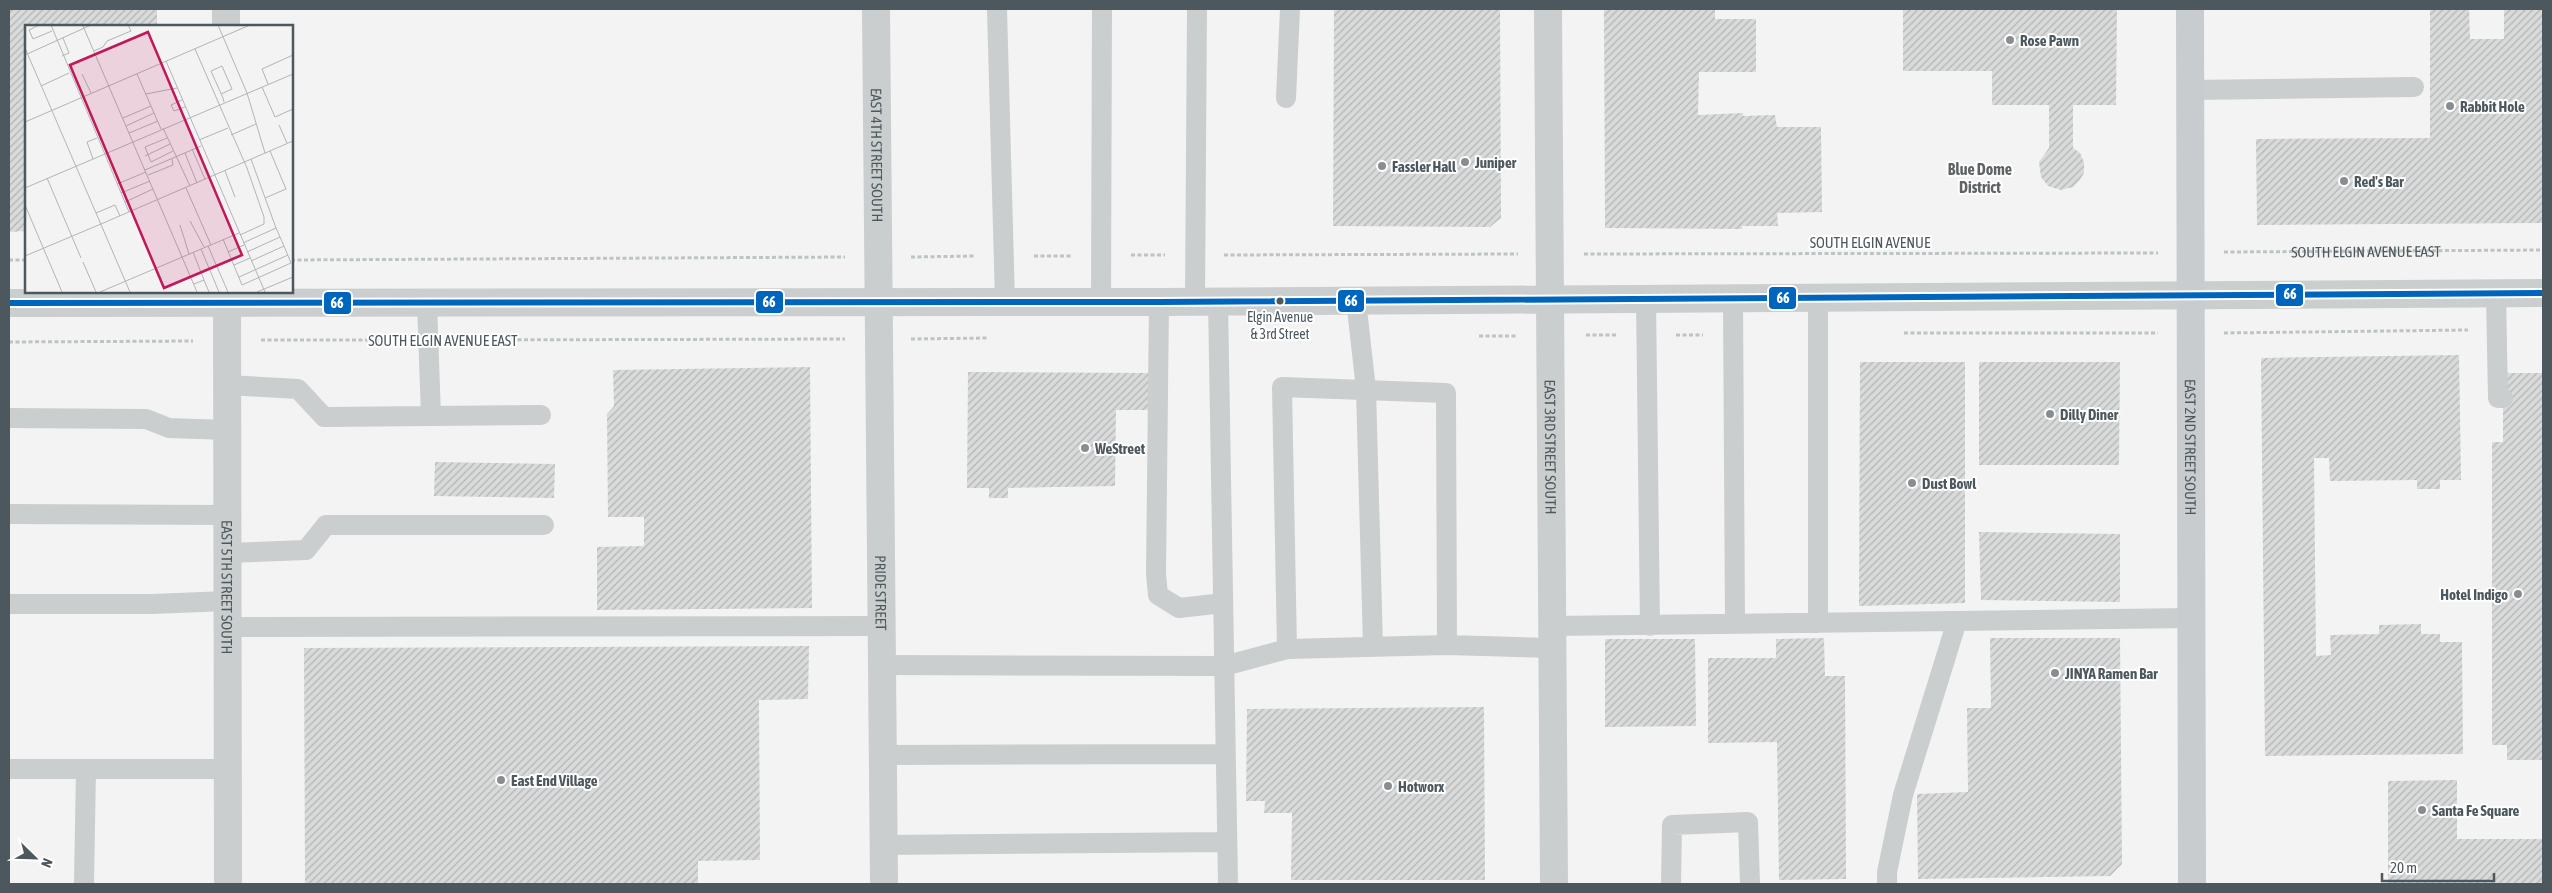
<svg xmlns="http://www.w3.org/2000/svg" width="2552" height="893" font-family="'Asap Condensed',sans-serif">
  <defs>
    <pattern id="building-hatch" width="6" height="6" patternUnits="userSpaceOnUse" patternTransform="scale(1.25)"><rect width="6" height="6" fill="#d9dbdb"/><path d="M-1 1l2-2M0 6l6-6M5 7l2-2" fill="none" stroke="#b2b4b5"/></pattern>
  </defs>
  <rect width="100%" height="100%" fill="#f3f3f3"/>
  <path fill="url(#building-hatch)" d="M9,9h148v17h-131v205l-17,1z
    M1334,9h166l1,209 -11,9 -157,-1z
    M1604,9h111v10h41v53h-57l-1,43 45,-2v3l32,-1 2,12h44l1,85 -45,1 1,13h-36v3l-137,-1z
    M1903,9h214l-1,96h-43v43l7,5 4,9v11l-5,8 -6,6 -12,3 -13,-4 -7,-9 -2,-15 10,-14v-43h-57v-34h-89z
    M2430,9h39l1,30h34v-30h39v214l-286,2 -1,-86 174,-1z
    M2459,355l2,125h-21v9h-23v-9l-87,1 -1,-23h-15l2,198 15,-1 -1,-20 49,-1v-9l42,-1v10h19v8h22l1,112 -198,2 -4,-398z
    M1860,362h105v241l-106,3z
    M1979,362h141l-1,103h-140z
    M810,367l2,241 -215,2v-63l47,-1v-29h-36l-1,-103 7,-8 -1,-36z
    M968,372l181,1v37h-33l-1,76 -107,2v10h-19v-10h-22z
    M2503,373h40v387h-36v-15h-15v-303h11z
    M435,462l120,2 -1,34 -120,-2z
    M1979,532l141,2v68l-139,-2z
    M1824,638l1,38h20l1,203 -67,1 -2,-138 -69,1v-85h68v-19z
    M1990,638h130l2,226 -12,12 -192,3 -1,-85 51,-2 -1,-84h24z
    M1605,639h90l1,87 -91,1z
    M809,646l-1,53 -49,1 1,160 -62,1v23h-393l-1,-236z
    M1484,707l1,173h-194l1,-67h-28l1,-12h-19l1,-92z
    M2457,780v59h86v45h-155v-103z"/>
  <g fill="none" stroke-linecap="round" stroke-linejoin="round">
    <g stroke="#bcc5c1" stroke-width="3" stroke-dasharray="4 2.5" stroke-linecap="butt">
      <path id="s1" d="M2224,252l319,-2"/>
      <path d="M1584,254l574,-1"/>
      <path d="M1131,255h34"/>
      <path d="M1224,255l294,-1"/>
      <path d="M1034,256h39"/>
      <path d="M911,257l64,-1"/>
      <path d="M9,260h17"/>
      <path d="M291,260l554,-3"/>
      <path d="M1904,333h254"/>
      <path d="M2224,333l244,-3"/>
      <path d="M1586,335h32"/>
      <path d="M1676,335h27"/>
      <path d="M1479,336h39"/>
      <path d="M911,339l77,-1"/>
      <path d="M261,340h137"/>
      <path d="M459,340l386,-1"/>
      <path d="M9,342l184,-1"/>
    </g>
    <path stroke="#cbcece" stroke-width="20" d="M997,9l8,293
      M2189,90l225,-3
      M1286,98l4,-89
      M2496,294l2,104h5
      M1733,298l2,326
      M1818,298v325
      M1646,299l4,327
      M1356,300l10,89 7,257
      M1101,301l1,-292
      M1195,301l2,-292
      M1218,301l10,583
      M1159,302l-3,272 2,21 21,13 44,-5
      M427,303l4,113
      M227,385l71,4 26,28 217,-2
      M9,418l137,1 23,9 58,2
      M9,514l218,1
      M227,553l79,-3 20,-25h218
      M9,604h143l75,-3
      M1552,626l639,-8
      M228,627l652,-1
      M1287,649l-5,-262 164,6 1,252
      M881,665l343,1 63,-17 160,-4 106,3
      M882,755l343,-1
      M9,769h219
      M883,845l344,-3
      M84,884l2,-115
      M1671,884l1,-59 76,-3 2,62
      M1887,884v-12l16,-77 54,-174"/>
    <g stroke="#cbcece" stroke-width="28">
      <path d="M226,9v17"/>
      <path id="s2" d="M876,9l8,875"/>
      <path id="s3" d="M1548,9l6,875"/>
      <path id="s4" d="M227,291l1,593"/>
      <path d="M9,303l1150,-1 1384,-9"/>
    </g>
    <path stroke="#c8ccce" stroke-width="28" id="s5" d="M2190,9l2,875"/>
    <g stroke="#fff" stroke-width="10">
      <path id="bus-1" d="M9,303l1150,-1 1384,-9"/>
    </g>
    <use href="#bus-1" stroke="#0065bd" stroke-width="6"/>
  </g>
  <g fill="#868e92" stroke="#fff" stroke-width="2">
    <circle cx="2010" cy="40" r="5"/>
    <circle cx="2450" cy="106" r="5"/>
    <circle cx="1465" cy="162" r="5"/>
    <circle cx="1382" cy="166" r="5"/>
    <circle cx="2344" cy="181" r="5"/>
    <circle cx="2050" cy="414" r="5"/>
    <circle cx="1085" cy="448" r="5"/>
    <circle cx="1912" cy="483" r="5"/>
    <circle cx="2518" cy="594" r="5"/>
    <circle cx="2055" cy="673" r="5"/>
    <circle cx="501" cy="780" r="5"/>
    <circle cx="1388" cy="786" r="5"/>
    <circle cx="2422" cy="810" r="5"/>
  </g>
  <circle fill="#4c585d" stroke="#fff" stroke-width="2" cx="1280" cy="301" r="4.5"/>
  <g text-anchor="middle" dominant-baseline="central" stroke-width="4" stroke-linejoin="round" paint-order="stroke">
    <g font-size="14" fill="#4c585d" stroke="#fff">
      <text x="1280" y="317">Elgin Avenue<tspan x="1280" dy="17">&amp; 3rd Street</tspan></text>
    </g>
    <g font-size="15" font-weight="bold" fill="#4c585d" stroke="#fff" text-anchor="start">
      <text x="2020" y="40">Rose Pawn</text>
      <text x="2460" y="106">Rabbit Hole</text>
      <text x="1475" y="162">Juniper</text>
      <text x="1392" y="166">Fassler Hall</text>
      <text x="2354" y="181">Red's Bar</text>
      <text x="2060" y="414">Dilly Diner</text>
      <text x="1095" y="448">WeStreet</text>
      <text x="1922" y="483">Dust Bowl</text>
      <text x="2508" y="594" text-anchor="end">Hotel Indigo</text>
      <text x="2065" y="673">JINYA Ramen Bar</text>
      <text x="511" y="780">East End Village</text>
      <text x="1398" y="786">Hotworx</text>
      <text x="2432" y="810">Santa Fe Square</text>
    </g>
    <g font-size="15" fill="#4c585d" stroke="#fff">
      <text stroke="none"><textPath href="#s2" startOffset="146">EAST 4TH STREET SOUTH</textPath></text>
      <text x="1870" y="242">SOUTH ELGIN AVENUE</text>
      <text stroke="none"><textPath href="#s1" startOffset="142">SOUTH ELGIN AVENUE EAST</textPath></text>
      <text x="443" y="340">SOUTH ELGIN AVENUE EAST</text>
      <text stroke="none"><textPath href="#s3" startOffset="438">EAST 3RD STREET SOUTH</textPath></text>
      <text stroke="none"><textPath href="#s5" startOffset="438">EAST 2ND STREET SOUTH</textPath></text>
      <text stroke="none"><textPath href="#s4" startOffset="296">EAST 5TH STREET SOUTH</textPath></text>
      <text stroke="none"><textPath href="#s2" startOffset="584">PRIDE STREET</textPath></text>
    </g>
    <g font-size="16" font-weight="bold" fill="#5f6366" stroke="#fff">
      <text x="1980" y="169">Blue Dome<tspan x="1980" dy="18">District</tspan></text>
    </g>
  </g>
  <g transform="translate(25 25)">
    <rect width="268" height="268" fill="#f3f3f3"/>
    <path fill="none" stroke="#b0b5b7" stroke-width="1" d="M14,0l-10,5 4,9 19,-8M26,0l78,187M193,0l29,68 18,60M58,1l114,266M0,23l105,244M170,24l52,119 17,49v7l-24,11M69,26l9,-4 4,-6 24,-10 -3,-6M0,30l66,-30M37,31l7,-3 -6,-15M141,36l99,231M57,49l9,19M112,49l24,55M243,59l-6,-15 31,-14M16,61l28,-13M237,62l13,30 18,-8M121,69l31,-6M196,69l11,-5 -10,-23 -11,5 12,27 1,4M157,75l-11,5 3,6 11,-4M98,93l28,-12M0,97l225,-97M254,100l8,18M101,101l28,-13M138,103l27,58M104,108l29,-12M206,110l25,-11M142,113l-22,9 6,15 22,-11M174,115l29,-12M167,124l13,30M160,128l12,30M120,131l25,-12M68,134l-6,-17 10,-4M226,134l25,69M120,145l56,-24M200,146l10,26M123,150l25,-10 -1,-6M22,153l34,80M92,159l29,-12M0,163l268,-114M161,163l25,57M96,168l29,-12M240,173l21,-9 -16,-38M100,177l28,-13M0,180l37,87M71,188l19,-8 5,11M165,196l14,26M76,199l192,-83M155,200l9,29M198,214l19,46 49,-22 -7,-17M218,218l33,-15 4,9 -33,15M183,221l20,46M176,224l18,43M168,227l11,28M203,227l16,-7M0,231l76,-32M226,236l33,-15 -4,-9M58,237l13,30M209,240l16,-7M214,252l49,-22M169,259l10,-4 5,12M75,267l139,-59M232,267l36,-15"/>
    <path fill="#c2185b" fill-opacity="0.15" stroke="#c2185b" stroke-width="2.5" d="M123,7l94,223 -78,33 -94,-223z"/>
    <rect width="268" height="268" fill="none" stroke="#4c585d" stroke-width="2.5"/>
  </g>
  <g stroke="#fff" stroke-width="2">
    <rect x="2275" y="283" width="29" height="24" rx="5" fill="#0065bd"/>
    <rect x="1768" y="286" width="29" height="24" rx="5" fill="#0065bd"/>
    <rect x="1337" y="289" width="28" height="24" rx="5" fill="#0065bd"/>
    <rect x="755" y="290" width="29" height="24" rx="5" fill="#0065bd"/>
    <rect x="323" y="291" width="29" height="24" rx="5" fill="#0065bd"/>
  </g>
  <g font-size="14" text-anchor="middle" font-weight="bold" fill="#fff">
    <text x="2290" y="299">66</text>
    <text x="1783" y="303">66</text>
    <text x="1351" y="306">66</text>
    <text x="769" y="307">66</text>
    <text x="337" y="308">66</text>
  </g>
  <rect width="2552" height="893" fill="none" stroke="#4c585d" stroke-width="20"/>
  <g transform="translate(35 858) rotate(113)" stroke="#ffffff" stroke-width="4" paint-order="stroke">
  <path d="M0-4L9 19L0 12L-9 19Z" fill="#4c585d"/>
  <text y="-8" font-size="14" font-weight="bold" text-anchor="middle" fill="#4c585d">N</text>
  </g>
  <path d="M2382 873v8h112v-8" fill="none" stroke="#4c585d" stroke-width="2.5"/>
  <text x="2390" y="873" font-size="15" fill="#4c585d" stroke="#ffffff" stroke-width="4" paint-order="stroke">20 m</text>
</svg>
